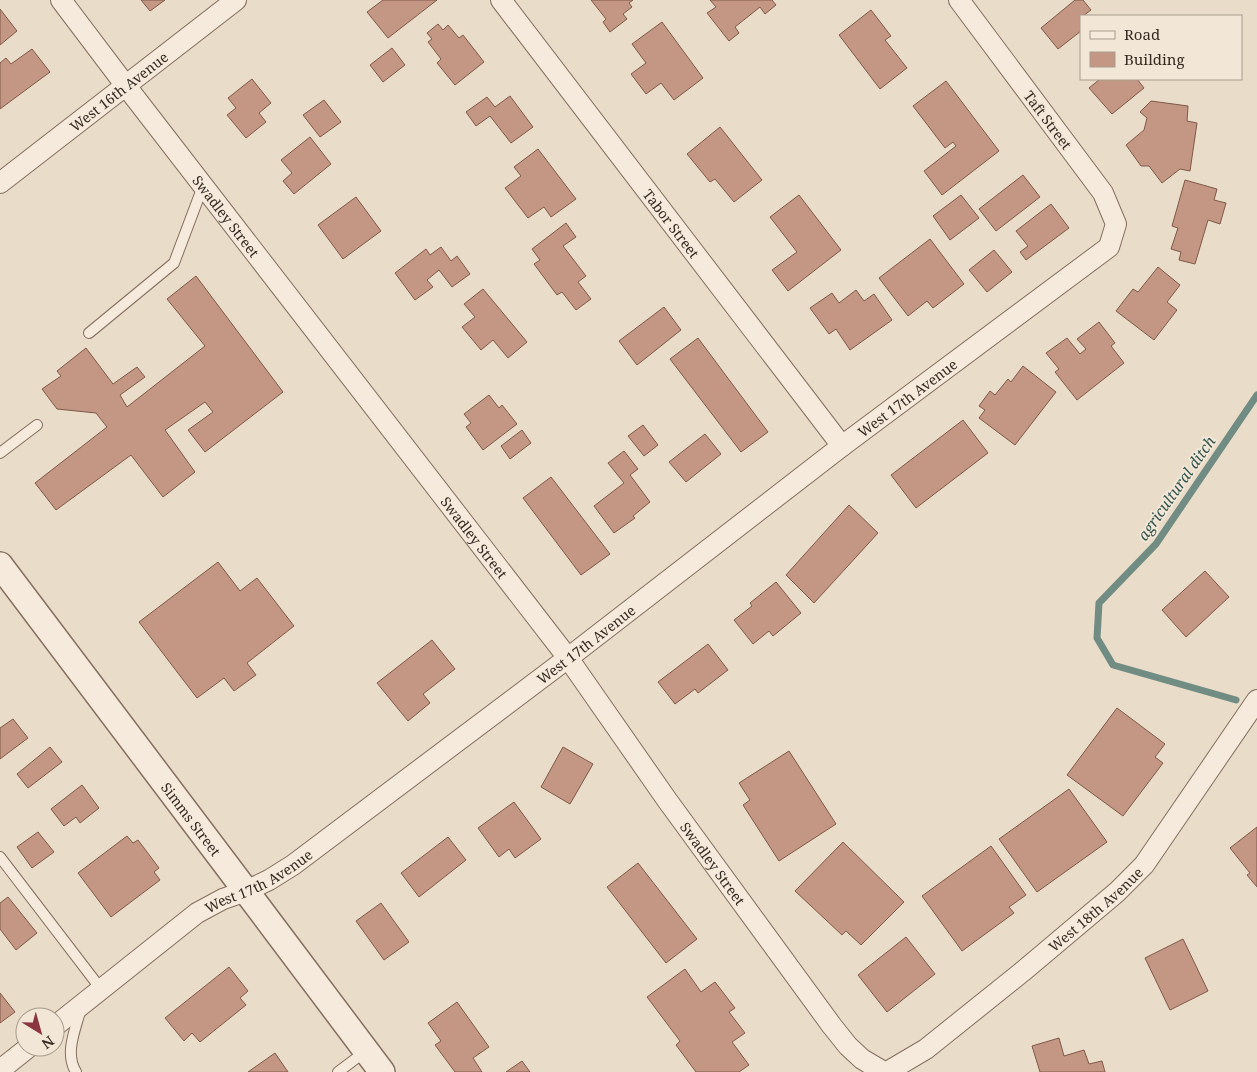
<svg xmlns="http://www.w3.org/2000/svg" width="1257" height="1072" font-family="'Noto Serif',serif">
  <rect width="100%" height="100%" fill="#e9dcc9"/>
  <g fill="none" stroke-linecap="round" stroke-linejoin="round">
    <path stroke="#718c82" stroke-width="7" d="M1236,700l-123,-35 -16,-27 2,-35 57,-59 101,-149"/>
  </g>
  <path fill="#c39783" stroke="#805848" d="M141,0h24l-15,11z
    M383,0h54l-49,38 -21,-26z
    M591,0h42l-4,3 3,4 -9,7 4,5 -17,13 -7,-10 3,-3z
    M710,0h62l4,5 -11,9 -5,-7 -25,20 4,6 -10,8 -22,-28 9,-6z
    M1075,0h8l8,10 -8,6h-2v15l-23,18 -17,-21z
    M0,9l17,22 -17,14z
    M871,10l20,26 -6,4 22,28 -27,21 -41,-54z
    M662,22l41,56 -29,22 -13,-17 -15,11 -15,-20 15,-11 -14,-19z
    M438,24l5,6 5,-5 11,13 4,-3 21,27 -29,23 -18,-22 4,-4 -13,-17 4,-3 -5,-6z
    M392,48l13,17 -22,17 -13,-17z
    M32,49l18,23 -50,37v-46l6,-5 5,6z
    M252,79l19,24 -12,10 7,9 -20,16 -19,-23 9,-7 -8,-10z
    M1100,79h37l7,9 -32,26 -23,-26z
    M946,81l53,70 -57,44 -18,-24 32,-25 -3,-4 -8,6 -32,-42z
    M510,96l23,31 -22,16 -21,-27 -14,10 -10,-14 21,-15 8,10z
    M324,100l17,22 -21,15 -17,-22z
    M1151,101l37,5 -1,15 10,2 -7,48 -10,-2 -18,14 -13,-17h-8l-15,-21 18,-15 3,-12 -7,-6z
    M720,127l42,53 -28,22 -19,-23 -5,3 -23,-28z
    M310,137l21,27 -37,30 -11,-13 9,-8 -11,-13z
    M538,149l38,50 -25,18 -7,-10 -16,11 -23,-30 16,-12 -7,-9z
    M1023,175l17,22 -44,34 -17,-22z
    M1185,180l32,9 -3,11 12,3 -6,21 -12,-4 -13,44 -16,-4 2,-8 -10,-3 7,-21 -6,-2z
    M799,195l42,55 -53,41 -16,-21 25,-18 -27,-35z
    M961,195l18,23 -29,22 -17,-24z
    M356,197l25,34 -38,28 -25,-34z
    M1051,204l18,24 -43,32 -6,-8 8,-6 -12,-15z
    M566,223l10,14 -13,9 23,30 -8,6 13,17 -15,11 -14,-18 -5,3 -23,-31 6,-4 -8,-11z
    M930,239l34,45 -31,24 -6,-7 -19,15 -29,-38z
    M441,247l10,14 6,-5 13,18 -18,13 -13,-17 -12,10 6,7 -18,13 -20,-27 31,-24 4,6z
    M994,250l18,22 -25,20 -18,-22z
    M1158,267l22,18 -13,17 10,8 -23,30 -38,-29 17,-22 5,3z
    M196,276l87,116 -78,60 -17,-22 25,-18 -8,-10 -40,28 30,42 -32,25 -32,-42 -75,55 -21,-27 72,-56 -11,-14 -39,-4 -15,-20 19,-13 -4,-5 29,-23 27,36 24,-17 8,10 -25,18 7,12 78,-61 -38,-47z
    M483,289l44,53 -19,16 -15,-18 -12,10 -19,-23 13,-10 -11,-13z
    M856,290l8,11 10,-7 18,26 -42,30 -14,-21 -7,5 -19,-26 22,-15 7,10z
    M664,307l17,23 -44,35 -18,-24z
    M1099,322l16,21 -4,3 13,17 -47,37 -22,-28 4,-3 -13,-16 21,-15 13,16 6,-5 -9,-10z
    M698,338l70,94 -27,20 -71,-93z
    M1023,366l33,26 -41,53 -36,-27 6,-8 -6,-4 11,-15 5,4 13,-16 3,3z
    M489,395l10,13 3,-3 15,19 -34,26 -17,-23 5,-4 -7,-9z
    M963,420l25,33 -72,55 -25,-33z
    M643,425l15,20 -14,11 -16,-20z
    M522,430l9,13 -21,16 -9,-13z
    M705,434l16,20 -35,28 -17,-20z
    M624,451l14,18 -8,6 20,27 -17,14 2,2 -21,15 -20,-27 30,-23 -16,-20z
    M551,477l59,77 -29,21 -58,-77z
    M849,505l29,28 -64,70 -28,-28z
    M218,562l22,29 17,-13 37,48 -47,37 9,12 -22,16 -10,-13 -27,20 -58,-76z
    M1205,571l24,26 -43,40 -24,-27z
    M776,582l25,31 -28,23 -4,-5 -16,13 -19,-24 18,-14 -2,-3z
    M432,640l23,29 -32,25 7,9 -22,18 -31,-38z
    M708,644l20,26 -30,23 -3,-4 -20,15 -17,-22z
    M1117,708l48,36 -10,13 8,6 -40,53 -56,-41z
    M13,719l15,19 -28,21v-31z
    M50,747l12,15 -34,26 -11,-14z
    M563,747l30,17 -23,40 -29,-17z
    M789,751l47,73 -57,37 -36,-56 7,-5 -11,-17z
    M82,785l17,23 -19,15 -4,-6 -12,9 -13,-17z
    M1069,789l38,53 -70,50 -38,-53z
    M514,802l27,37 -26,19 -6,-9 -10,8 -21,-29z
    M1257,827v60l-10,-12 3,-2 -20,-25z
    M38,832l16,20 -22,16 -15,-21z
    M127,836l6,7 5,-3 21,28 -5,4 6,8 -49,37 -33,-44z
    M448,837l18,23 -47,37 -18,-24z
    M843,842l61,60 -43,43 -15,-14 -4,4 -47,-44z
    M991,846l35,49 -17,12 5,6 -52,38 -40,-55z
    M638,863l59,76 -31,24 -59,-76z
    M8,897l29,36 -21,17 -16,-21v-26z
    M381,903l28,39 -25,18 -28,-39z
    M906,937l29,37 -48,38 -29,-37z
    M1183,939l25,52 -38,19 -25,-52z
    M229,967l19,24 -8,7 6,7 -46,37 -8,-9 -8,8 -19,-23z
    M685,969l16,23 14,-10 20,26 -6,4 16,21 -13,9 17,23 -10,7h-43l-20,-27 4,-4 -33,-44z
    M0,993l15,19 -15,11z
    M457,1002l32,45 -16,11 9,14h-27l-20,-27 6,-4 -13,-18z
    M1059,1038l5,18 20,-6 5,14 13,-3 3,11h-65l-8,-26z
    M275,1053l13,19h-40z
    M522,1061l8,11h-24z"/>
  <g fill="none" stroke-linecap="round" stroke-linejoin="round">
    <g stroke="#846f60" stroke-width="12">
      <path id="service" d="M89,333l85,-70 29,-77
        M0,453l37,-28
        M0,857l101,132
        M76,1072c-12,-19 0,-44 5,-64
        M338,1072l28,-21"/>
    </g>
    <g stroke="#846f60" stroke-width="22">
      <g id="minor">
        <path id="s1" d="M61,0l65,86 442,572 99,142 165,226 16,20 14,13 22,13"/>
        <path id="s2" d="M501,0l341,446"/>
        <path id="s3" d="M0,183l236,-183"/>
        <path id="s4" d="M55,1026l142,-113 26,-14 23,-8 23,-11 24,-15 275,-207 274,-212 267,-199 7,-23 -13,-31 -144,-193"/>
        <path d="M0,1070l29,-23"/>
        <path id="s5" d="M887,1072l39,-23 96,-77 95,-80 27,-27 113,-165"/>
      </g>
    </g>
    <g stroke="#846f60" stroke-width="28">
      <g id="tertiary">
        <path id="s6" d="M0,565l246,326 136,181"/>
      </g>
    </g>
    <use href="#service" stroke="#f5eadb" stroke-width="10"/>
    <use href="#minor" stroke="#f5eadb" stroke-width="20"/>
    <use href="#tertiary" stroke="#f5eadb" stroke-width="25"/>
  </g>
  <g text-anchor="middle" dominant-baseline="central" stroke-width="4" stroke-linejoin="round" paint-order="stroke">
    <g font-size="14" fill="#362921" stroke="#f2e7d7">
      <text stroke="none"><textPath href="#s3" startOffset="150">West 16th Avenue</textPath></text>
      <text transform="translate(1048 120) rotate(53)">Taft Street</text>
      <text stroke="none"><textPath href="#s1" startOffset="272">Swadley Street</textPath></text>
      <text stroke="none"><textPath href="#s2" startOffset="281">Tabor Street</textPath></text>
      <text stroke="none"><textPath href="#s4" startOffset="1061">West 17th Avenue</textPath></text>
      <text stroke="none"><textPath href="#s1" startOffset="678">Swadley Street</textPath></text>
      <text stroke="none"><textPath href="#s4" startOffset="656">West 17th Avenue</textPath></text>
      <text stroke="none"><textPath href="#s6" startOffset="318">Simms Street</textPath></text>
      <text stroke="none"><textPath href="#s1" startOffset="1082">Swadley Street</textPath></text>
      <text stroke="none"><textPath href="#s4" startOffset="251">West 17th Avenue</textPath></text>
      <text stroke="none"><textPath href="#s5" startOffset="265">West 18th Avenue</textPath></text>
    </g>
    <g font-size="15" font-style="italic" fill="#32544e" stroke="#f2e7d7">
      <text transform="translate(1176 488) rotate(-55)">agricultural ditch</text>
    </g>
  </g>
  <rect x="1080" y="15" width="162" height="65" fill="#f2e7d7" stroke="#a79b8e"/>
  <rect x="1090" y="31" width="25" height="8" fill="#f5eadb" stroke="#a79b8e"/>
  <text x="1124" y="40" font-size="15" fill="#362921">Road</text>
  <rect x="1090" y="52" width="25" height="15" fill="#c39783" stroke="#a79b8e"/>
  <text x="1124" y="65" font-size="15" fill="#362921">Building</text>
  <g transform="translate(40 1032) rotate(143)"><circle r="24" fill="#f2e7d7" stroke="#a79b8e"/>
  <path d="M0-4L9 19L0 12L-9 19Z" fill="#8b3741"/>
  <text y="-8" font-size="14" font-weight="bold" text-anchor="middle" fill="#362921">N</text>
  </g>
</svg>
